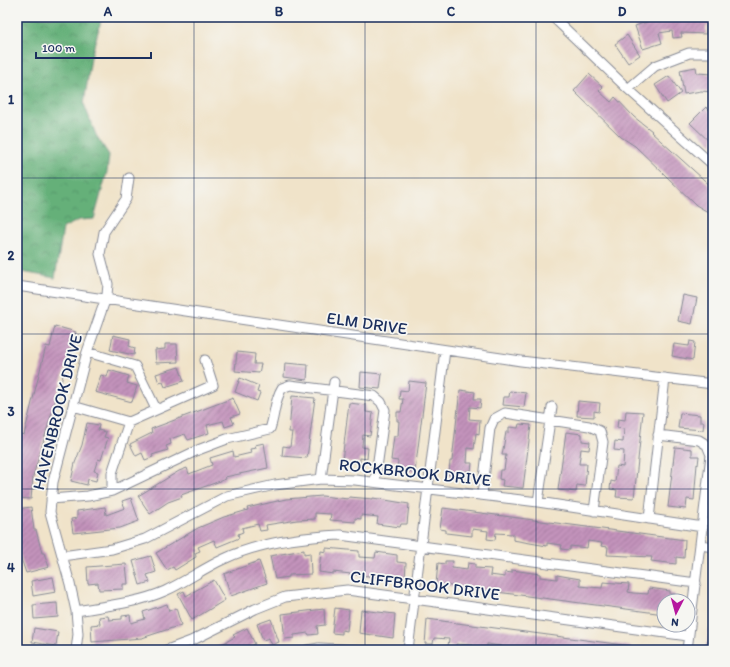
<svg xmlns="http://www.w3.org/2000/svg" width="730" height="667" font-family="Itim,sans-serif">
  <defs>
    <pattern id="forest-crowns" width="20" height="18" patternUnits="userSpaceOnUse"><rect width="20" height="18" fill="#65b079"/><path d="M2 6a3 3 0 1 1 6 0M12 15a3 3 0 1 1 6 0" fill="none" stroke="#529066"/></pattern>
    <pattern id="building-hatch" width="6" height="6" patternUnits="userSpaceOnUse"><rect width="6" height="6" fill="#c393bb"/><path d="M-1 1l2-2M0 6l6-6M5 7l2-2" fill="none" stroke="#9e789b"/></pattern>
  </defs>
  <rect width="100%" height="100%" fill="#f6f6f2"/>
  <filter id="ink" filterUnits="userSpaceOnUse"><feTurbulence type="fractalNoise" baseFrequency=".025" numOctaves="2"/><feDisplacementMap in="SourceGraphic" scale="8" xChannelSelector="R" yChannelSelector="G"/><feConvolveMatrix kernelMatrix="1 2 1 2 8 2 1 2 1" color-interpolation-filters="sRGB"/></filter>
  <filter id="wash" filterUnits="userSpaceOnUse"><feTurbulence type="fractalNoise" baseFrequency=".012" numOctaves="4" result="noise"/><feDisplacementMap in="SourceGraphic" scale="16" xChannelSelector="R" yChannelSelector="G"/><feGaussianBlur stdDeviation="0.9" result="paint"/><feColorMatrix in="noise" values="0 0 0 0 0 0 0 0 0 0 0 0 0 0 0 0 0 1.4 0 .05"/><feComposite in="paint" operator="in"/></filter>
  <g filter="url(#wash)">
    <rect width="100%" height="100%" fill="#f0e3c9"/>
    <path fill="url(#forest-crowns)" stroke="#40706c" d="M17,17h85l-11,40 -7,47 12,31 13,20 -2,17 -13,47 -15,1 -16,8 -8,50 -38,-7z"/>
    <g id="blocks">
      <path fill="url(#building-hatch)" d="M661,17h52v10l-7,-1v8l-25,-1 1,4 -9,1 -1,-7 -13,2 3,10 -19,6 -8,-23z
        M627,35l13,20 -12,8 -13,-19z
        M696,67l1,6 16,1v18l-12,-1 -17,3 -4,-24z
        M589,74l14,13 -4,4 12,11 4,-5 19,20 18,14 -1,1 62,56v27l-17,-10 -61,-59 -14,-9 -47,-46z
        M669,76l12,17 -14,10 -12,-18z
        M706,107l7,7v31l-23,-22z
        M683,295l14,3 -5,26 -14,-3z
        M55,326l21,6 -43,144 -2,23 -14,-1v-51l4,-13 3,1 22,-89 4,1z
        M113,335l17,4 -1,7 6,2 -1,7 -24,-5z
        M690,341l5,1 -2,18 -21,-4 2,-12 15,2z
        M165,344h12l1,18 -22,1 -1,-13 10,-1z
        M237,352l18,2 -1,10h7l-2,9 -24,-2z
        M285,363l23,2 -1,15 -23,-3z
        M179,367l5,14 -19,6 -2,-5 -4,1 -3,-9z
        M109,370l20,6 -2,7 10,3 -5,16 -37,-10 6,-17 6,2z
        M361,372l21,2 -2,15 -20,-2z
        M240,378l19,8 -2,6 3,1 -3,8 -22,-9z
        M409,381l17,2 -11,89 -18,-2 1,-9 -7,-1 3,-24h4l1,-15h-2v-9h4l2,-13h-4l1,-9 8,1z
        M460,390l15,2 -1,7h7l-1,9 -10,-1 -1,12 11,1 -1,14 -3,-1 -2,16 -6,-1 -1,15h5l-1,8h-5l-1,6 -16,-2 1,-14h2z
        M510,391l16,2 -2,14 -21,-2 1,-8h5z
        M292,396l23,2 -8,60 -25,-2 1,-10 7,1 2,-15h-3z
        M233,398l7,16 -9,3 3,7 -9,3 -2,-6 -16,4 2,8 -21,7 -3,-6 -15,5 1,5 -5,2 2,4 -16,5 1,2 -8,3 -3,-7 -6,3 -6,-12 22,-11 -1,-4z
        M578,401l22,2 -1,9 -5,-1v6l-17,-1z
        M349,403l17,2v7l7,1 -3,23 -7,-1 -1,12 6,1 -1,11 -7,-1v5l-18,-2z
        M626,411l17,1 -9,86 -18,-1 1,-7 -7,-1 1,-8 4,1 2,-16 6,1 1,-16 -10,-1 1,-9 8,1 1,-13 -7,-1 1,-9 7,1z
        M680,413l20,2v7h4l-1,8 -25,-2z
        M87,423l12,2 -1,5 8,2 -2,5 4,1 -7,22 -3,-1 -4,12 4,1 -2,9 -8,-2 -1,6 -16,-4 4,-18 7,-18z
        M519,424l12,1 -8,63 -21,-2 1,-6 -4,-1 1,-9h4l2,-15h-4l4,-23h3v-5l9,1z
        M566,432l16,2v7l8,1 -1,8 -8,-1 -2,15h8l-2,22 -8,-1 -1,7 -18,-2z
        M264,443l4,25 -43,9 1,2 -45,16 1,2 -14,5 -18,12 -12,-18 41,-25 8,-3 2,6 23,-9 -2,-7 23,-7 1,6 17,-4 -1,-4 6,-1 -1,-3z
        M675,447l17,2v7h7l-1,9 -1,-1 -3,36 -7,-1 -1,10 -18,-2z
        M322,496l26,3 1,-2 24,2v-1l36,6 -2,20h-6l-1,3 -23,-3 1,-7 -17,-2v4l-6,-1v4l-25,-2 1,-6 -16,-1v6l-18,1 -31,5 1,5 -7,1 -2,-7 -16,4 1,4 -5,2 1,4 -22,9 -3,-7 -16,7 2,4 -5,2 1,4 -21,13 -2,-3 -6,3 -11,-17 42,-25 26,-11 24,-7 -1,-2 39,-9z
        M131,498l8,23 -19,7 -47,5 -2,-14 6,-1v-7l28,-4 1,8 19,-7 -3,-7z
        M31,507l3,23h2l6,23h2l5,14 -23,6 -8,-23h-1v-41z
        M443,508l242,32 -1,18 -8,-1v7l-8,-1 -17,-2 1,-4 -45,-2 1,-8 -7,-1 1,-3 -14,-2 -1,7 -17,-2v4l-9,-1 1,-4 -15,-2v3l-34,-6v-6l-17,-1 -1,7 -8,-1 1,-8 -16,-2v7l-26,-3v-3l-6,-1z
        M326,548l33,3v6l16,1 1,-6 21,3v7l9,1 -1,17 -72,-8v2l-14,-2 2,-21 5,1z
        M304,550v4l6,-1 1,21 -22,1v2l-14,2 -5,-23z
        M151,556l5,16 -9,3 3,7 -10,3 -7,-24z
        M259,561l8,22 -36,13 -7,-22z
        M445,561h8l-1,7 15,2 1,-7 7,1v4l16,1 -1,6 15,2v-5l7,1v-3l28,4v3l17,2v-4l23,4v7l9,1 13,1 1,-6 26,2 -1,8 5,1 15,1 1,-6 21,3v3h5l-1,7h-10v13l-228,-30 2,-21 7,1z
        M126,564l2,20h-5v5l-24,1 -1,-7 -10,1 -1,-17z
        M53,577l3,15 -23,4 -2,-15z
        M214,580l11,20 -33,20 -14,-26 6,-3 2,5z
        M57,603l1,14 -24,2 -1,-14z
        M167,604l2,7 7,-3 5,17 -39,13 -50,4 -1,-17 9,-1 -1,-7 9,-1 1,4 13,-1v-3l8,-1 1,8 14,-4 -2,-7z
        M335,608l14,2 -2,21 -5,-1v4l-10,-1z
        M324,609l1,16 -8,1 1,8 -9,1 -1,-2 -14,2v3l-9,1 -3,-25z
        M361,610l34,4 -2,24 -34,-5z
        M271,619l8,23 -7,3 -3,-7 -6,2 -6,-16z
        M427,619l204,27 -1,4 -103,-2 -1,2h-25l1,-4 -15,-2v4l-6,-1 -1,3h-8l1,-5 -17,-1v3l-8,-1 1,-7 -15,-1 -1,6h-8z
        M34,628l24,4 -2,14 -24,-4z
        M247,628l8,16 -6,3 1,3h-39l24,-13 -2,-2z
        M709,628l4,1v21h-7z"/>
    </g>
  </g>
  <g filter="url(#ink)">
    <use href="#blocks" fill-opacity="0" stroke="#868994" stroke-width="1"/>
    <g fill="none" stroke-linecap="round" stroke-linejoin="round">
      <g stroke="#868994" stroke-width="11">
        <path id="minor" d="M553,17l75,72 85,76
          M628,89l27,-23 34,-13h24
          M17,286l504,75 192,23
          M87,352l48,14 21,43
          M73,406l56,16 84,-37 -8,-25
          M658,435l41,5 8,5 4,10 -24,195
          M321,479l13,-97
          M112,491v-18l17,-51
          M482,495l8,-67 4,-9 11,-6 84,13 11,5 3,11 -9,69
          M51,499l37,-3 24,-5 86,-41 29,-11 43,-10c5,-14 4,-28 12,-41l8,-3 84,11 7,6 4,8 -10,72
          M538,502l14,-95
          M649,519l16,-141
          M701,545l12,2
          M62,556l50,-7 33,-10 82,-43 48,-11 46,-6 34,1 183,22 165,25
          M76,611c29,-5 62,-8 89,-20 20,-9 39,-23 59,-32 35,-17 78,-22 116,-24l356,48
          M76,650l2,-16 -2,-23 -6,-27 -20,-72 3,-30 34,-130 20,-57 1,-11 -8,-30 4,-22 22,-33 3,-21
          M167,650l24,-9 64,-32 30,-12 62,-7 341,46
          M307,650l12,-2 38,2
          M408,650l37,-300"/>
      </g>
      <use href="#minor" stroke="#fff" stroke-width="9"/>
    </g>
  </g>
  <path fill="none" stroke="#1b2f5e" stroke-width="1" stroke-opacity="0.55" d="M194,17v633M365,17v633M536,17v633M17,178h696M17,334h696M17,489h696"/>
  <g text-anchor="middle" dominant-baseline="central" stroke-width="3.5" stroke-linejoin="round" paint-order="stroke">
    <g font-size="17" fill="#1b2f5e" stroke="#f6f6f2">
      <text transform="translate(367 323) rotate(8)">ELM DRIVE</text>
      <text transform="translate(57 412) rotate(-76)">HAVENBROOK DRIVE</text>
      <text transform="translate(415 472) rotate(6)">ROCKBROOK DRIVE</text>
      <text transform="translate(425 585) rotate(7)">CLIFFBROOK DRIVE</text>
    </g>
  </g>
  <rect width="730" height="667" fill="none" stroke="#f6f6f2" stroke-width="44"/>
  <g transform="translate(676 613) rotate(186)"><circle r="19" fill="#f6f6f2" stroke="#9ea6b7"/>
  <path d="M0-3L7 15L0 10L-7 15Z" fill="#b5179e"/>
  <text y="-6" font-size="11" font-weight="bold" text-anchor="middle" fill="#1b2f5e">N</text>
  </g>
  <path d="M36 52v6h115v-6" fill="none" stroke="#1b2f5e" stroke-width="2"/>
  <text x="42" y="52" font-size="12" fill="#1b2f5e" stroke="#f6f6f2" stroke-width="3" paint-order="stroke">100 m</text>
  <rect x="22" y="22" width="686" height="623" fill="none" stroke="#1b2f5e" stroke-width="1.5"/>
  <g font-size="13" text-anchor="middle" font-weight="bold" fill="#1b2f5e">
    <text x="108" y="16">A</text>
    <text x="279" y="16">B</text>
    <text x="451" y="16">C</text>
    <text x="622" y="16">D</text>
    <text x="11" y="104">1</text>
    <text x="11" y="260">2</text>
    <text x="11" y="416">3</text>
    <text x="11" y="572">4</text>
  </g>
</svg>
